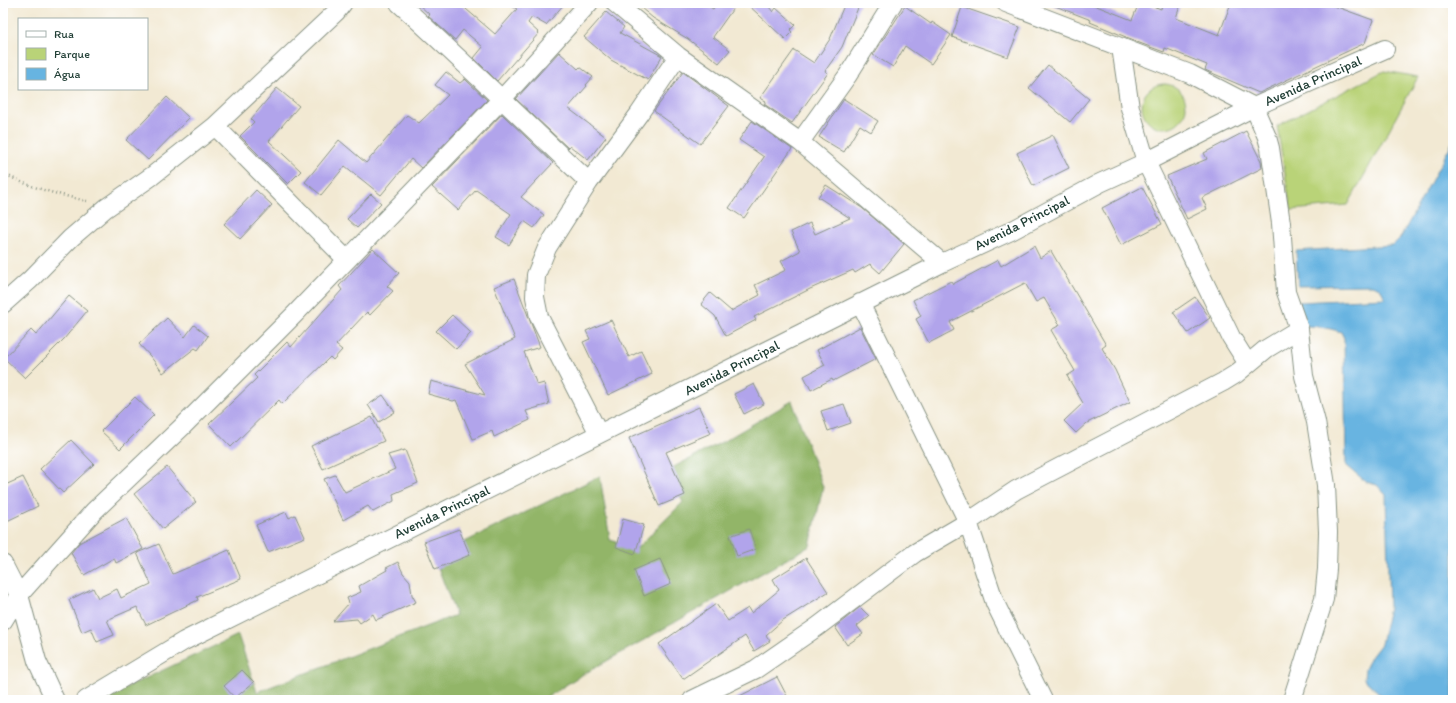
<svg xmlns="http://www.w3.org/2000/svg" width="1456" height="703" font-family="Itim,sans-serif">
  <rect width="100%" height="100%" fill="#fff"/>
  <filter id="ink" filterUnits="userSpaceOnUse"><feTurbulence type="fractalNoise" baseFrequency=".025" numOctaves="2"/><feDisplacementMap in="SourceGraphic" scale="8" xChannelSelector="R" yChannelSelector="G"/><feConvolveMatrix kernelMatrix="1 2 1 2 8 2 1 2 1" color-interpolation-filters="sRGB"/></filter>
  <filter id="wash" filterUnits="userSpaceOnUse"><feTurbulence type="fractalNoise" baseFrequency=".012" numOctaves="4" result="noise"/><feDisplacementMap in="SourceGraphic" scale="16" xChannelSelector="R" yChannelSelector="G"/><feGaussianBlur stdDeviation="0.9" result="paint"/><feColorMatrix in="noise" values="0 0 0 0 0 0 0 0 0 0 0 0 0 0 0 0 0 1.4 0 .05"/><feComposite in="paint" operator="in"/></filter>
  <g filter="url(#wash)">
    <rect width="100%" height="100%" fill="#f2e9d3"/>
    <path fill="#b9d378" stroke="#6c8856" d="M1384,71l34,6 -70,128 -57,5 -14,-84z
      M1142 106a22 22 0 1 1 44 0a22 22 0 1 1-44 0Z"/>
    <path fill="#92b568" stroke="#58794e" d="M792,401l31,86 -13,59 -235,133 -32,21h-444l139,-65 19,57 199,-77 -22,-58 166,-81 10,64 27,8 46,-46 -17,-31 58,-30z"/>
    <path fill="#67b4e1" stroke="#43788a" d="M1453,141v559h-65l-9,-7 -15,-14 1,-10 6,-12 10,-13 8,-36 -3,-113 -9,-10 -11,-3 -20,-17 -2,-127 -3,-6c-15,-5 -25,-6 -41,-6l-1,-24 86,-4 -5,-10 -8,-3 -74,1 -2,-35 97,-6 8,-8z"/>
    <g id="blocks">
      <path fill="#b1a4eb" d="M417,3h42l36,31 22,-25 -11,-6h59l-19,22 -14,-8 -4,6 11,10 -42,48 -23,-23 9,-11 -20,-17 -8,10 -27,-24 2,-1z
        M635,3h68l10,6 4,-6h20l-24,34 17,13 -11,13 -31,-24 -35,-21z
        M746,3h20l7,9 3,-4 19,17 -5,5 2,2 -7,7z
        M845,3h15l-18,44 -17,24 3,2 -36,50 -28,-19 2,-3 -6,-3 34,-48 20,13 16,-24z
        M1050,3h39l43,17 7,-17h5l17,6 1,-6h19l-5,15 43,17 12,-32h95l47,17 -8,23 -106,50 -54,-23 2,-5 -42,-17 -1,4 -38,-14v-1l-36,-15 1,-2 -41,-16z
        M905,6l26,18 1,-2 19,13 -20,29 -26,-18 -12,21 -20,-12z
        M962,7l58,20 -12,30 -56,-20z
        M606,12l18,15 -4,6 42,23 -14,24 -37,-20 -27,-23z
        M559,52l19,17 2,-2 13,10 -7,8 1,1 -19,22 38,29 -18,23 -18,-14 -2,2 -52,-49z
        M1048,65l41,34 -19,23 -41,-34z
        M446,72l14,11 5,-4 22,21 -66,68 -10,-9 -30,36 -36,-29 -24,29 -16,-13 34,-42 27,23 41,-48 12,8 29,-28 -13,-10z
        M683,72l46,34 -29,38 -46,-33z
        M277,88l22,18 -30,35 32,30 -13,13 -48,-48 14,-14 -3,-3z
        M167,97l22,21 -41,42 -22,-20z
        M844,99l34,22 -7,11 -11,-7 -16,27 -25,-15z
        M502,114l51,49 -32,34 23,18 -10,13 -10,-7 -15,24 -13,-8 15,-23 -35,-24 -18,20 -26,-23z
        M752,121l40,28 -48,69 -15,-10 35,-51 -25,-17z
        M1246,131l15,30 1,7 -60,30 5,11 -20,10 -20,-43 40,-17 -3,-6z
        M1053,135l16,33 -36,18 -16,-33z
        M826,185l36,23 42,36 -24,29 -10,-9 -15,9 -2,-3 -43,19 -56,28 2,3 -30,16 -11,-20 -14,-12 9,-11 21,18 29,-16 -5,-10 31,-15 -5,-9 19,-10 -9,-19 19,-9 5,11 35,-16 -32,-21z
        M1142,187l20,37 -41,21 -19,-37z
        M256,190l16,15 -32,34 -16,-15z
        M371,194l10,9 -24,25 -10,-9z
        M1034,246l6,12 11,-7 55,94 -4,3 13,22 15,32 -43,21 -11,10 -12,-12 19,-18 -16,-27 8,-5 -24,-41 9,-5 -16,-27 -8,4 -11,-19 -75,39 4,8 -25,13 -13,-24 5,-3 -8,-16 38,-19 2,3 45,-24 3,6z
        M373,249l26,24 -12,13 6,5 -23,24 -3,-3 -31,33 6,5 -9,10 -3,-3 -48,47 -3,-4 -48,47 -22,-23 48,-46 -3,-3 33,-33 4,5 51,-57 -3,-4z
        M514,279l26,68 -16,5 13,33 7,-2 5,21 -23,7 4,9 -36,17 -2,-6 -19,8 -17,-39 -3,1 -25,-7 3,-13 54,14 -20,-31 50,-25 -21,-52z
        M69,296l18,15 -23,28 -39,39 -21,-20 27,-28 5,5z
        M1195,297l15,21 -22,15 -15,-21z
        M452,315l19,18 -15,16 -20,-18z
        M167,318l18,19 9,-12 14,11 -10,14 -3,-2 -32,25 -13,-17 -11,-12z
        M611,320l18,37 12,-6 11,23 -44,21 -25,-53 7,-3 -4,-8z
        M860,327l16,32 -43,22 -1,-2 -21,11 -7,-14 21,-11 -8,-15z
        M754,384l10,20 -20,10 -10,-20z
        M383,395l12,17 -16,10 -11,-17z
        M135,397l19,18 -34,34 -19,-18z
        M844,404l7,19 -23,8 -7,-20z
        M699,407l12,26 -45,19 19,43 -26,11 -30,-68z
        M372,417l12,24 -61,28 -12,-23z
        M71,440l23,24 -31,29 -23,-24z
        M405,450l13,33 -25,11 1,7 -21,11 -5,-6 -25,14 -19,-41 11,-4 10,17 50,-23 -7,-14z
        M167,467l29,35 -33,27 -29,-35z
        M23,477l15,29 -31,15 -4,-8v-27z
        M286,512l3,6 6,-3 10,22 -37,15 -12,-27z
        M126,518l17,31 -27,14 -2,-5 -30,17 -13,-22 8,-10z
        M623,519l21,6 -9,29 -19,-7z
        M459,529l11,26 -35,14 -11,-27z
        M749,529l7,20 -19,7 -7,-20z
        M159,544l14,30 56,-24 12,29 -44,18 1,3 -52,25 -9,-18 -30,13 7,15 -17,7 -6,-14 -9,4 -13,-32 24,-12 5,10 19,-9 4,9 30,-14 -14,-31z
        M806,558l22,34 -45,28 -17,15 4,6 -16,10 -9,-15 -62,43 -24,-35 57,-40 12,17 20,-13 3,5 28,-23 -6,-11z
        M660,559l11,25 -27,12 -10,-26z
        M398,562l5,11 7,8 2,14 4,7 -40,18 -3,-6 -13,9 -3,-4 -24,2 16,-18 -2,-5 14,-6 -2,-6 28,-16 -1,-2z
        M860,607l9,9 -12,10 6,8 -16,11 -12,-18z
        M242,670l12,12 -19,16 -11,-12z
        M777,677l12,23h-57z"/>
    </g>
  </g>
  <g filter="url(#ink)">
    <use href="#blocks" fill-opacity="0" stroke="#889384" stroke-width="1"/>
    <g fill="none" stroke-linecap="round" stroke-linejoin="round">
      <g stroke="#889384" stroke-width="20">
        <path id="street" d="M399,3c65,59 127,120 190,179
          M615,3l63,53 122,86 142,121
          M1006,3l184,71 64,33 13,30 3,11 11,75 5,69 13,37 5,47 12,46 10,63 2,47 -1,37 -3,30 -32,101
          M1121,47l9,61 16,54 85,175 17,27
          M215,126l132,134
          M800,142l48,-67 45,-72
          M860,303l108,219 27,81 48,97
          M3,304l27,-24 41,-42 35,-30 46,-32 63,-50 121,-114 7,-9
          M599,434l-60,-117 -4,-20 1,-22 11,-27 42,-66 50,-68 39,-58
          M3,564l16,31 18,66 18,39
          M3,621l16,-26 75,-84 90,-86 110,-110 207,-215 88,-97
          M86,700l98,-59 758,-378 69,-32 89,-48 46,-21 108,-55 131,-58
          M692,700l64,-31 61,-42 98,-74 53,-31 48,-32 207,-108 13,-8 30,-25 33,-20"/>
      </g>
      <path stroke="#889384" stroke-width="2.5" stroke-dasharray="1 3" stroke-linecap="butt" d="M3,173c24,14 57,22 84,28"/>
      <use href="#street" stroke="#fff" stroke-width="18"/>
    </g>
  </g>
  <g text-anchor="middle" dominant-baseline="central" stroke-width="3.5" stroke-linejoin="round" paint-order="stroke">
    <g font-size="14" fill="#1f3d34" stroke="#fff">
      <text transform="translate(1313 81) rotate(-24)">Avenida Principal</text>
      <text transform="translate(1022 223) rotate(-27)">Avenida Principal</text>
      <text transform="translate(732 368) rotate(-27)">Avenida Principal</text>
      <text transform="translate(442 512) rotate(-26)">Avenida Principal</text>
    </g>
  </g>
  <rect width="1456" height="703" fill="none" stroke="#fff" stroke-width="16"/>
  <rect x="18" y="18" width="130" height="72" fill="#ffffff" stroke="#a5b1ae"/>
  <rect x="26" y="31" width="20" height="6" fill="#ffffff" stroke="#a5b1ae"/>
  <text x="54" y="38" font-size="12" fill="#1f3d34">Rua</text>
  <rect x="26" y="48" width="20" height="12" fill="#b9d378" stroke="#a5b1ae"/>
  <text x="54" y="58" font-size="12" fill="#1f3d34">Parque</text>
  <rect x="26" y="68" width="20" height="12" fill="#67b4e1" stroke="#a5b1ae"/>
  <text x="54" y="78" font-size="12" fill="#1f3d34">Água</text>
</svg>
